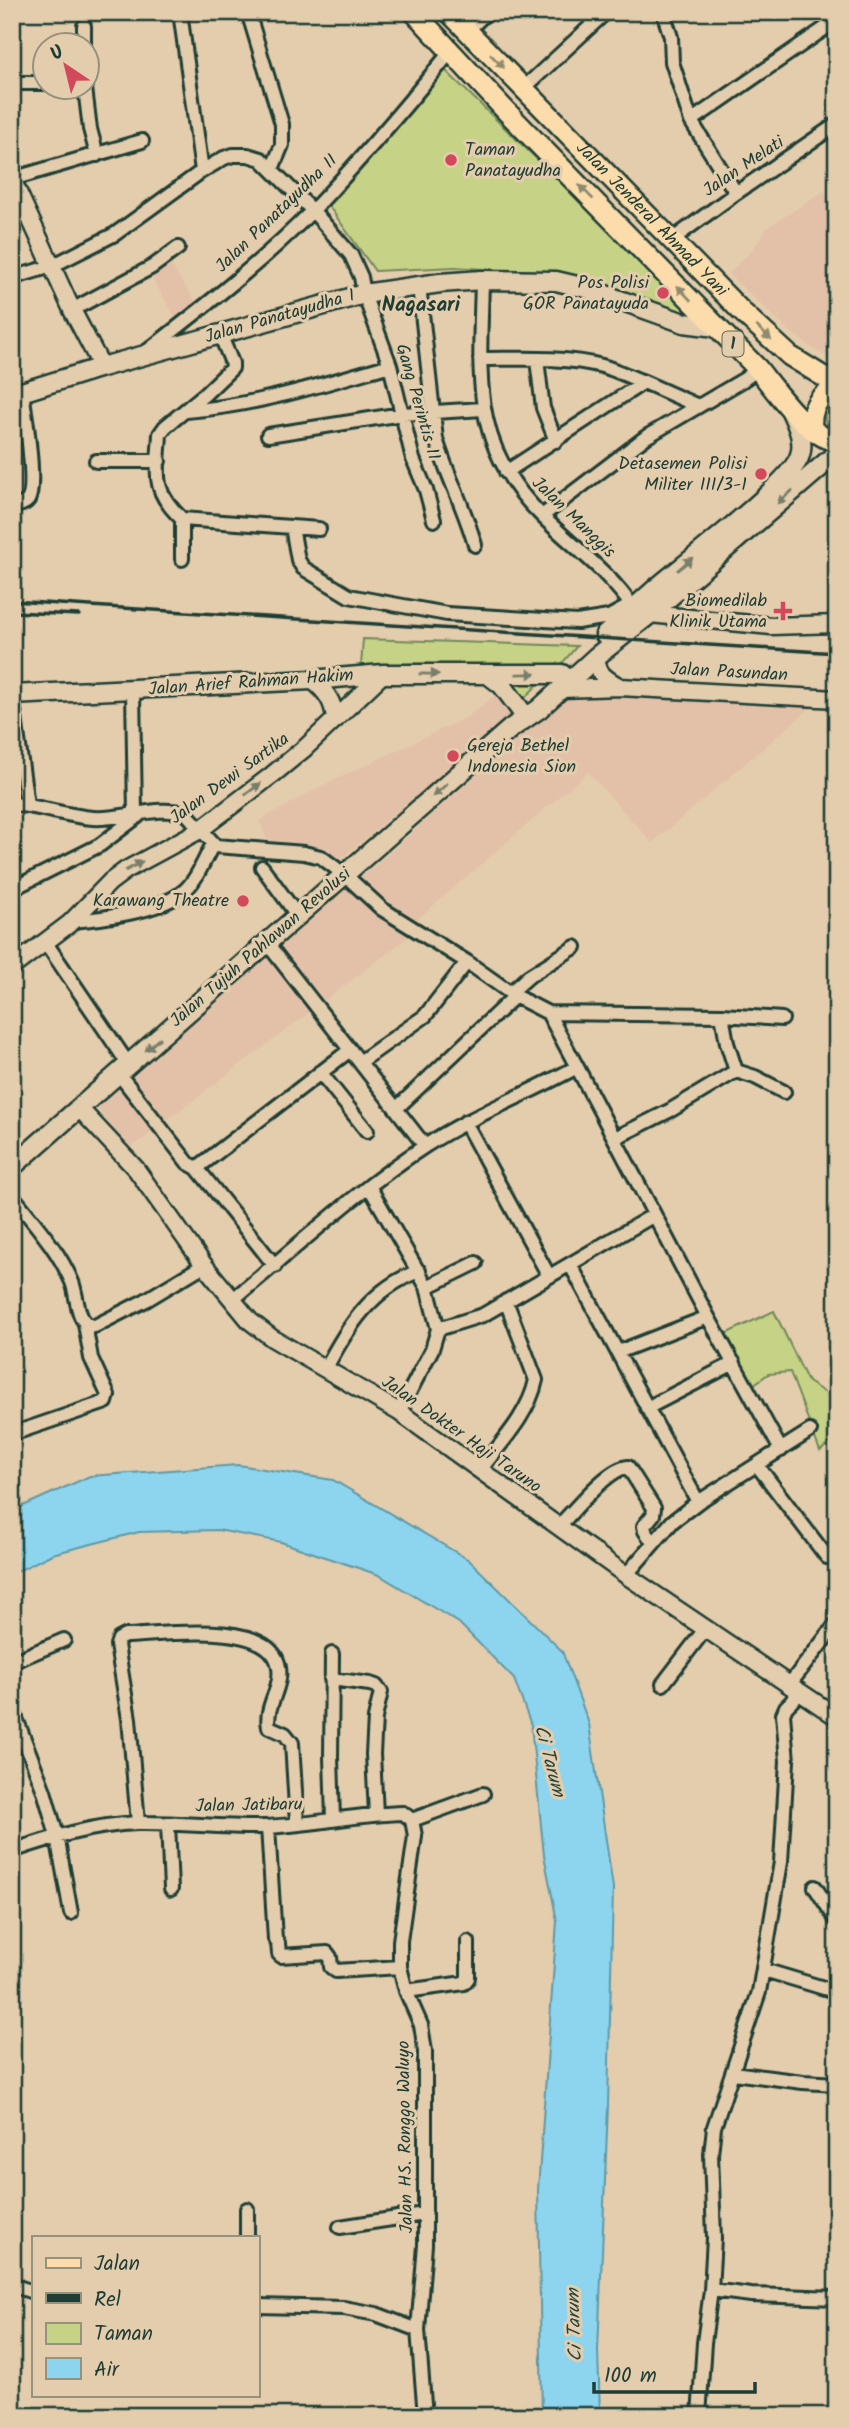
<svg xmlns="http://www.w3.org/2000/svg" width="849" height="2428" font-family="Kalam,sans-serif">
  <rect width="100%" height="100%" fill="#e4cdad"/>
  <filter id="ink" filterUnits="userSpaceOnUse"><feTurbulence type="fractalNoise" baseFrequency=".0143" numOctaves="2"/><feDisplacementMap in="SourceGraphic" scale="14" xChannelSelector="R" yChannelSelector="G"/><feConvolveMatrix kernelMatrix="1 2 1 2 8 2 1 2 1" color-interpolation-filters="sRGB"/></filter>
  <g filter="url(#ink)">
    <path fill="#e3c1a8" d="M824,191l13,20v151l-21,-11 -29,-22 -59,-55 26,-26 13,-20z
      M168,261l30,44 -23,12 -26,-44z
      M499,692l16,20 -8,9 -171,142 -66,-17 -11,-25 61,-34 147,-70z
      M566,693l249,11 -163,139 -64,-71 -176,152 -37,-24 -16,-20z
      M343,884l35,32 32,20 -282,214 -33,-45z"/>
    <path fill="#c6d285" stroke="#72885c" stroke-width="2" d="M443,68l242,235 4,5 -9,10 -115,-43 -110,-8 -80,4 -49,-69z
      M837,397v37c-17,-9 -16,-28 0,-37z
      M363,639l214,7 -18,21 -198,-1z
      M541,681l-20,21 -17,-20z
      M774,1311l34,71 29,18v37l-17,14 -30,-79 -22,2 -15,11 -34,-48z"/>
    <path fill="#8dd5ef" stroke="#6198a4" stroke-width="2" d="M238,1465l95,15 136,80 93,91 27,73 24,164 -5,218 -10,244 2,66h-58l-4,-226 19,-269 -13,-66 -13,-130 -17,-46 -55,-56 -80,-48 -98,-33 -63,-12 -79,2 -87,22 -40,20v-63l78,-35z"/>
    <g fill="none" stroke-linecap="round" stroke-linejoin="round">
      <g stroke="#1f3d34" stroke-width="18">
        <path id="minor" d="M180,12l22,159
          M248,12l34,112v21l-10,24
          M663,12l8,25 1,25 19,59 45,72
          M467,31l20,-19
          M84,46v-20
          M12,83h34
          M85,88l5,41 7,26
          M524,88l82,-76
          M691,121l146,-101
          M12,179l130,-38
          M673,239l63,-46 101,-69
          M12,278l40,-12 63,-32 87,-63 22,-13 9,-3h15l13,4 52,52 38,44 10,22 3,17 26,71 23,94 13,31 8,30
          M482,280c-2,96 -13,166 62,238 31,30 66,55 90,91
          M419,286l17,153c11,36 29,70 39,106
          M72,310l80,-43 26,-19
          M146,352c58,-45 116,-90 168,-143 48,-50 93,-104 137,-158
          M480,359c38,0 85,-3 122,7 14,4 28,11 42,16
          M537,360l6,48 13,33
          M186,411c69,-5 138,-27 204,-46
          M268,435l134,-21 81,-5
          M96,461h63
          M506,472l138,-90 54,24
          M12,506c6,-1 12,-1 16,-6 9,-13 -3,-89 -6,-107
          M542,516l104,-79 97,-57 15,-11
          M182,519l137,10
          M292,527l6,33 5,8 46,28 98,18 130,8 32,-5 22,-12
          M182,559v-40c-32,-30 -24,-45 -22,-85l5,-7 40,-33 27,-26v-5l-12,-29
          M133,690l2,125
          M12,695l15,110
          M12,804c28,2 54,12 81,14 31,2 63,-13 93,-5l30,33 88,7 17,4 24,18 37,34 85,53 48,34 33,17 174,2 60,4
          M262,867l35,48
          M12,889l88,-44 38,-29
          M72,921c28,-2 90,-10 112,-30 13,-11 20,-31 29,-47
          M46,943l83,122
          M267,943l158,203
          M510,993l19,-17 46,-29
          M722,1015l5,28 9,28
          M360,1062l65,-46 42,-54
          M577,1067l131,250 73,133
          M320,1072l47,59
          M119,1074l69,89 9,5
          M397,1108l118,-112
          M465,1122l84,154
          M615,1138l56,-28 65,-39 19,6 29,15
          M370,1188l57,99 11,42
          M12,1195c22,28 46,54 60,87 6,14 4,45 23,44l51,-26 58,-35
          M570,1264l128,238
          M275,1266l-78,-98 153,-118
          M427,1287l49,-24
          M232,1300c63,-51 124,-109 193,-154 48,-31 101,-51 152,-79l-29,-54
          M618,1352l90,-35
          M325,1370c22,-43 47,-82 94,-99
          M647,1408l87,-45
          M399,1412l33,-63 6,-20 45,-14 171,-100
          M12,1434l94,-32 2,-7 -17,-37 -6,-34
          M757,1465l70,92
          M480,1470c21,-27 49,-56 56,-90l-30,-79
          M558,1527c15,-15 50,-59 70,-60l26,41 -1,7 -9,11 1,5 8,11
          M626,1575l47,-54 25,-19 112,-71
          M332,1654l-1,104 2,61
          M12,1662l52,-22
          M331,1679l39,5 6,2 5,6 -6,26 -2,36 3,60
          M663,1684l43,-56
          M789,1685l48,-62
          M12,1708l32,83 13,45 14,77
          M412,1820l3,16 -15,105v26l6,24 15,34 4,26v194l-7,85 7,86
          M412,1820l71,-26
          M138,1823l-9,-104 -12,-74 2,-6 6,-3c36,-1 140,-17 153,27 7,23 -14,42 -9,64l16,7 7,9 5,80
          M168,1824l3,65
          M268,1827l7,112 3,4 1,11 2,2 46,-3 3,4 1,10 5,4 64,-4
          M12,1851c41,-14 82,-26 125,-28 43,-1 85,5 128,4 47,-2 92,-13 138,-14l9,7
          M815,1887l22,34
          M764,1970l70,21
          M406,1991l58,-8 4,-5v-36
          M733,2073l70,9 34,2
          M340,2227l84,-13
          M247,2237v-28
          M12,2285l21,7
          M711,2290l40,5 86,3
          M257,2306l87,2 32,6 42,16
          M699,2416l5,-73 7,-53 3,-52 -3,-84 3,-27 45,-135 22,-130 6,-101 -4,-47 3,-7 14,-14"/>
      </g>
      <g stroke="#1f3d34" stroke-width="21">
        <path id="tertiary" d="M12,179l60,131 30,57
          M650,614l121,12 66,-2
          M597,656c-1,18 8,22 23,31
          M312,680c14,11 22,22 23,40
          M561,689l59,-2 217,12
          M12,967l57,-43 41,-42 16,-12 74,-40 72,-55 33,-27 78,-74
          M80,1109l56,60 68,96 46,56 22,17 127,74 227,163 211,142"/>
      </g>
      <g stroke="#1f3d34" stroke-width="23">
        <path id="secondary" d="M12,395l90,-28 262,-73 76,-11 42,-3 74,1 30,7 98,35 32,4
          M605,635c16,-14 31,-29 47,-43 28,-25 141,-109 148,-137 5,-16 -4,-32 -10,-46
          M489,675l13,10 20,27
          M12,695l300,-15 71,-6h179
          M12,1167l498,-438 29,-20 58,-53 53,-42 187,-161"/>
      </g>
      <g stroke="#1f3d34" stroke-width="24">
        <g id="primary">
          <path d="M414,12l92,99 252,258c19,24 48,66 79,73"/>
          <path id="s1" d="M449,12l292,299 49,45 47,29"/>
          <path d="M812,428c-2,-18 6,-34 25,-39"/>
        </g>
      </g>
      <use href="#minor" stroke="#e4cdad" stroke-width="12"/>
      <use href="#tertiary" stroke="#e4cdad" stroke-width="16"/>
      <use href="#secondary" stroke="#e4cdad" stroke-width="18"/>
      <use href="#primary" stroke="#fddcac" stroke-width="19"/>
      <path stroke="#1f3d34" stroke-width="3.5" d="M12,601l825,52
        M12,612l67,3"/>
    </g>
    <defs><path id="oneway-solid" d="M-6-.8H1V-3.2L6.5 0L1 3.2V.8H-6Z" transform="scale(1.75)"/></defs>
    <g fill="#8e8c70">
      <use href="#oneway-solid" transform="translate(497 61) rotate(45)"/>
      <use href="#oneway-solid" transform="translate(586 192) rotate(-135)"/>
      <use href="#oneway-solid" transform="translate(684 293) rotate(-133)"/>
      <use href="#oneway-solid" transform="translate(764 333) rotate(43)"/>
    </g>
    <g fill="#787e6a">
      <use href="#oneway-solid" transform="translate(785 497) rotate(139)"/>
      <use href="#oneway-solid" transform="translate(685 564) rotate(-40)"/>
      <use href="#oneway-solid" transform="translate(429 674) rotate(1)"/>
      <use href="#oneway-solid" transform="translate(526 674) rotate(-1)"/>
      <use href="#oneway-solid" transform="translate(253 789) rotate(-37)"/>
      <use href="#oneway-solid" transform="translate(440 790) rotate(138)"/>
      <use href="#oneway-solid" transform="translate(134 866) rotate(-29)"/>
      <use href="#oneway-solid" transform="translate(153 1044) rotate(139)"/>
    </g>
  </g>
  <g fill="#d1495b" stroke="#e4cdad" stroke-width="2.5">
    <circle cx="451" cy="160" r="7"/>
    <circle cx="663" cy="293" r="7"/>
    <circle cx="761" cy="474" r="7"/>
    <path d="M779.5 600.5h7v7h7v7h-7v7h-7v-7h-7v-7h7z"/>
    <circle cx="453" cy="756" r="7"/>
    <circle cx="243" cy="901" r="7"/>
  </g>
  <g text-anchor="middle" dominant-baseline="central" stroke-width="6" stroke-linejoin="round" paint-order="stroke">
    <rect fill="#e4cdad" stroke="#5a6858" stroke-width="2" x="722.5" y="331.5" width="21" height="25" rx="5"/>
    <g font-size="16" font-weight="bold" fill="#1f3d34">
      <text x="733" y="344">1</text>
    </g>
    <g font-size="18" fill="#1f3d34" stroke="#e4cdad" text-anchor="end">
      <text x="465" y="150" text-anchor="start">Taman<tspan x="465" dy="21">Panatayudha</tspan></text>
      <text x="649" y="283">Pos Polisi<tspan x="649" dy="21">GOR Panatayuda</tspan></text>
      <text x="747" y="464">Detasemen Polisi<tspan x="747" dy="21">Militer III/3-1</tspan></text>
      <text x="767" y="601">Biomedilab<tspan x="767" dy="21">Klinik Utama</tspan></text>
      <text x="467" y="746" text-anchor="start">Gereja Bethel<tspan x="467" dy="21">Indonesia Sion</tspan></text>
      <text x="229" y="901">Karawang Theatre</text>
    </g>
    <g font-size="18" fill="#1f3d34" stroke="#e4cdad">
      <text transform="translate(744 167) rotate(-34)">Jalan Melati</text>
      <text transform="translate(277 214) rotate(-44)">Jalan Panatayudha II</text>
      <text stroke="none"><textPath href="#s1" startOffset="290">Jalan Jenderal Ahmad Yani</textPath></text>
      <text transform="translate(280 317) rotate(-16)">Jalan Panatayudha I</text>
      <text transform="translate(417 402) rotate(74)">Gang Perintis II</text>
      <text transform="translate(573 518) rotate(44)">Jalan Manggis</text>
      <text transform="translate(729 673) rotate(3)">Jalan Pasundan</text>
      <text transform="translate(251 683) rotate(-4)">Jalan Arief Rahman Hakim</text>
      <text transform="translate(230 779) rotate(-36)">Jalan Dewi Sartika</text>
      <text transform="translate(261 948) rotate(-41)">Jalan Tujuh Pahlawan Revolusi</text>
      <text transform="translate(461 1435) rotate(35)">Jalan Dokter Haji Taruno</text>
      <text transform="translate(249 1806) rotate(-1)">Jalan Jatibaru</text>
      <text transform="translate(406 2137) rotate(-91)">Jalan HS. Ronggo Waluyo</text>
    </g>
    <g font-size="19" font-style="italic" fill="#24453d" stroke="#e4cdad">
      <text transform="translate(549 1761) rotate(75)">Ci Tarum</text>
      <text transform="translate(575 2325) rotate(-92)">Ci Tarum</text>
    </g>
    <g font-size="21" font-weight="bold" fill="#1f3d34" stroke="#e4cdad">
      <text x="421" y="305">Nagasari</text>
    </g>
  </g>
  <rect width="849" height="2428" fill="none" stroke="#e4cdad" stroke-width="42"/>
  <rect x="21" y="21" width="807" height="2386" fill="none" stroke="#1f3d34" stroke-width="2.5" filter="url(#ink)"/>
  <rect x="32" y="2236" width="228" height="161" fill="#e4cdad" stroke="#95937d" stroke-width="2"/>
  <rect x="46" y="2258" width="35" height="10" fill="#fddcac" stroke="#95937d" stroke-width="2"/>
  <text x="94" y="2270" font-size="21" fill="#1f3d34">Jalan</text>
  <rect x="46" y="2293" width="35" height="10" fill="#1f3d34" stroke="#95937d" stroke-width="2"/>
  <text x="94" y="2306" font-size="21" fill="#1f3d34">Rel</text>
  <rect x="46" y="2323" width="35" height="21" fill="#c6d285" stroke="#95937d" stroke-width="2"/>
  <text x="94" y="2340" font-size="21" fill="#1f3d34">Taman</text>
  <rect x="46" y="2358" width="35" height="21" fill="#8dd5ef" stroke="#95937d" stroke-width="2"/>
  <text x="94" y="2376" font-size="21" fill="#1f3d34">Air</text>
  <g transform="translate(66 66) rotate(325)"><circle r="33" fill="#e4cdad" stroke="#95937d" stroke-width="2"/>
  <path d="M0-5L12 26L0 18L-12 26Z" fill="#d1495b"/>
  <text y="-10" font-size="19" font-weight="bold" text-anchor="middle" fill="#1f3d34">U</text>
  </g>
  <path d="M594 2382v10h161v-10" fill="none" stroke="#1f3d34" stroke-width="3.5"/>
  <text x="604" y="2382" font-size="21" fill="#1f3d34" stroke="#e4cdad" stroke-width="5" paint-order="stroke">100 m</text>
</svg>
